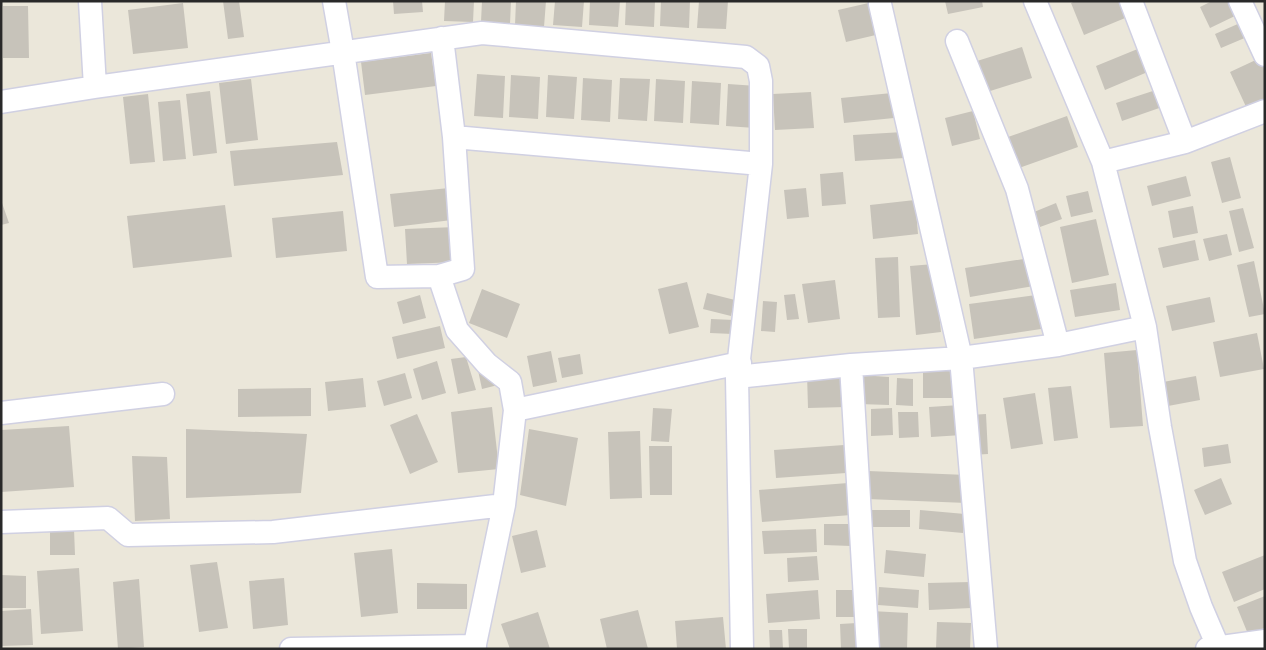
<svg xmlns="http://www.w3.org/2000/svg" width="1266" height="650" font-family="Signika,sans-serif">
  <rect width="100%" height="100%" fill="#ebe7da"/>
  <path fill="#c7c3ba" d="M223,1h16l5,36 -16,2z
    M393,1h29l1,11 -29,2z
    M445,1h29l-1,21 -29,-1z
    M482,1h29l-1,23 -29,-2z
    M516,1h30l-2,26 -29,-2z
    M555,1h29l-2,26 -29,-2z
    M590,1h30l-2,26 -29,-2z
    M626,1h29l-1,26 -29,-2z
    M661,1h29l-1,27 -29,-2z
    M699,1h29l-2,28 -29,-1z
    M945,1h37l1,6 -35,7z
    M1075,1h49l6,15 -46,19 -13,-32z
    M1212,1h18l7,14 -27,13 -10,-21z
    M873,2l7,32 -34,8 -8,-32z
    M183,3l5,45 -55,6 -5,-44z
    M3,6h25l1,52h-26z
    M1240,23l7,14 -26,11 -6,-14z
    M1022,47l10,31 -45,14 -10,-31z
    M1140,48l10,23 -45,19 -9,-24z
    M431,53l5,33 -71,9 -4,-33z
    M1260,58l5,10v35l-17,8 -18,-39z
    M477,74l28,2 -2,42 -29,-2z
    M511,75l29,2 -2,42 -29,-2z
    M548,75l29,2 -3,42 -28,-2z
    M583,78l29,2 -2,42 -29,-2z
    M620,78l30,1 -3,42 -29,-2z
    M251,79l7,61 -32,4 -7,-61z
    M656,79l29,2 -2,42 -29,-2z
    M692,81l29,2 -2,42 -29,-2z
    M728,84l29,2 -2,42 -29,-2z
    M1159,89l6,17 -43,15 -6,-18z
    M210,91l7,62 -24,3 -7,-62z
    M811,92l3,36 -39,2 -2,-36z
    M892,93l2,25 -50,5 -3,-25z
    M148,94l7,68 -25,2 -7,-67z
    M180,100l6,59 -23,2 -5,-59z
    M973,111l7,28 -28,7 -7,-28z
    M1067,116l11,31 -59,21 -11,-31z
    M903,132l2,26 -50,3 -2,-26z
    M337,142l6,33 -109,11 -4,-35z
    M1230,157l11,41 -19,5 -11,-41z
    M843,172l3,32 -24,2 -2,-32z
    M1186,176l5,20 -39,10 -5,-20z
    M449,188l3,32 -58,7 -4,-33z
    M806,188l3,29 -22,2 -3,-29z
    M1088,191l5,21 -22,5 -5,-21z
    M1,200l8,23 -8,2z
    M915,200l3,34 -45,5 -3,-34z
    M1056,203l6,16 -22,8 -6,-15z
    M225,205l7,52 -99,11 -6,-52z
    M1193,206l5,27 -25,5 -5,-27z
    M1243,208l11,40 -15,4 -10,-41z
    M343,211l4,40 -71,7 -4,-40z
    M1096,219l13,56 -37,8 -12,-56z
    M456,227l2,35 -51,2 -2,-35z
    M1227,234l5,21 -23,6 -6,-22z
    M1195,240l4,20 -36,8 -5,-20z
    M898,257l2,60 -22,1 -3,-60z
    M1030,258l4,28 -64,11 -5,-29z
    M1254,261l11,53 -16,3 -12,-52z
    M934,264l7,68 -25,3 -6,-69z
    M835,280l5,39 -32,4 -6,-39z
    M687,282l12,45 -30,7 -11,-45z
    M1116,283l4,27 -45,7 -5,-27z
    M482,289l38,15 -13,34 -38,-15z
    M707,293l28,7 -4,16 -28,-7z
    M795,294l4,25 -12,1 -3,-25z
    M420,295l6,23 -23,6 -6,-22z
    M1036,295l5,34 -67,10 -5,-35z
    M1210,297l5,25 -43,9 -6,-25z
    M763,301l14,1 -2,30 -14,-1z
    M711,319l23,1 -1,14 -23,-1z
    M440,326l5,22 -48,11 -5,-22z
    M1257,333l7,36 -44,8 -7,-35z
    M1137,350l6,76 -33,2 -6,-75z
    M551,351l6,31 -24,5 -6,-31z
    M580,354l3,20 -21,4 -4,-20z
    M466,357l10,33 -18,4 -7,-35z
    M437,361l9,32 -24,7 -9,-31z
    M476,361l22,24 -16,4z
    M923,371h36v27h-36z
    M405,373l7,25 -28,8 -7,-25z
    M846,373v34l-38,1 -1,-34z
    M859,375l30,2v28l-30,-1z
    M1196,376l4,24 -32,6 -5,-24z
    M363,378l3,29 -38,4 -3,-29z
    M897,378l16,1v27l-17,-1z
    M1071,386l7,52 -24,3 -6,-53z
    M311,388v28l-73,1v-28z
    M1035,393l8,51 -32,5 -8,-51z
    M960,405l2,30 -31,2 -2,-30z
    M492,407l7,62 -41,4 -7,-61z
    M653,408l19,1 -3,33 -18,-1z
    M892,408l1,27 -22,1v-27z
    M898,412h20l1,25 -20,1z
    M417,414l21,48 -28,12 -20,-49z
    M986,414l2,40 -17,1 -1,-40z
    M69,426l5,61 -73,5v-62z
    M186,429l121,5 -6,59 -115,5z
    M529,429l49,9 -12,68 -46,-11z
    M640,431l2,67 -32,1 -2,-67z
    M1228,444l3,19 -27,4 -2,-19z
    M844,445l2,28 -70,5 -2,-28z
    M649,446h23v49h-22z
    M132,456l35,1 3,62 -35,2z
    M868,471l99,4v28l-100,-4z
    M1221,478l11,26 -27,11 -11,-25z
    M848,483l3,32 -89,7 -3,-32z
    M868,510h42v17h-41z
    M920,510l45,4 -2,19 -44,-4z
    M824,524h27v22l-27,-1z
    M74,529l1,26h-25v-25z
    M816,529l1,23 -53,2 -2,-23z
    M537,530l9,37 -25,6 -9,-37z
    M392,549l6,64 -37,4 -7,-64z
    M886,550l40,4 -2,23 -40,-4z
    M1265,555v34l-31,13 -12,-30z
    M817,556l2,24 -31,2 -1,-24z
    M217,562l11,66 -29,4 -9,-67z
    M79,568l4,63 -42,3 -4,-63z
    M1,575l25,1v32h-25z
    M284,578l4,47 -35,4 -4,-48z
    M139,579l5,68 -26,2 -5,-67z
    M971,582v26l-42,2 -1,-27z
    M417,583l50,1v25h-50z
    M879,587l40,3 -1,18 -40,-3z
    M818,590l2,29 -52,4 -2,-29z
    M836,590h18v27h-18z
    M1265,596v32l-17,6 -11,-27z
    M31,609l2,36 -32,1v-35z
    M638,610l10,39h-41l-7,-30z
    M871,611l37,2 -1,36h-37z
    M538,612l12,37h-40l-9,-25z
    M723,617l3,32h-49l-2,-28z
    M937,622l34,1 -1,26h-34z
    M857,623l2,26h-18l-1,-25z
    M788,629h19v20h-18z
    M769,630h13l1,19h-13z"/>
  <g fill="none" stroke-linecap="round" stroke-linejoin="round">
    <g stroke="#d0d0e2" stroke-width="25">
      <path id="minor" d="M90,1l5,86
        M334,1l9,51 34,225 62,-1 24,-7 -9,-132 -12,-99
        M1035,1l68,161 42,165 15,100 25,134 16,46 18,42
        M1131,1l54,141
        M1240,1l25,54
        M957,41l60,148 41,156
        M1,102l94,-15 387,-54 264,24 12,9 3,15v83l-24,213 5,272
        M454,137l307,27
        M1103,162l82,-20 80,-31
        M439,276l18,54 30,34 23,18 5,28 -11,95 -30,144
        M851,365l17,284
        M737,377l114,-12 110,-7 -81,-354
        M515,410l225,-47
        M1,413l162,-19
        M1,522l107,-4 20,17 145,-3 231,-27
        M291,649l184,-3
        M986,649l-25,-291 97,-13 87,-18
        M1207,649l58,-8"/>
    </g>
    <use href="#minor" stroke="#fff" stroke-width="22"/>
  </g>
  <rect width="1266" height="650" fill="none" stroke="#292929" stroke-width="5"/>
</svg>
